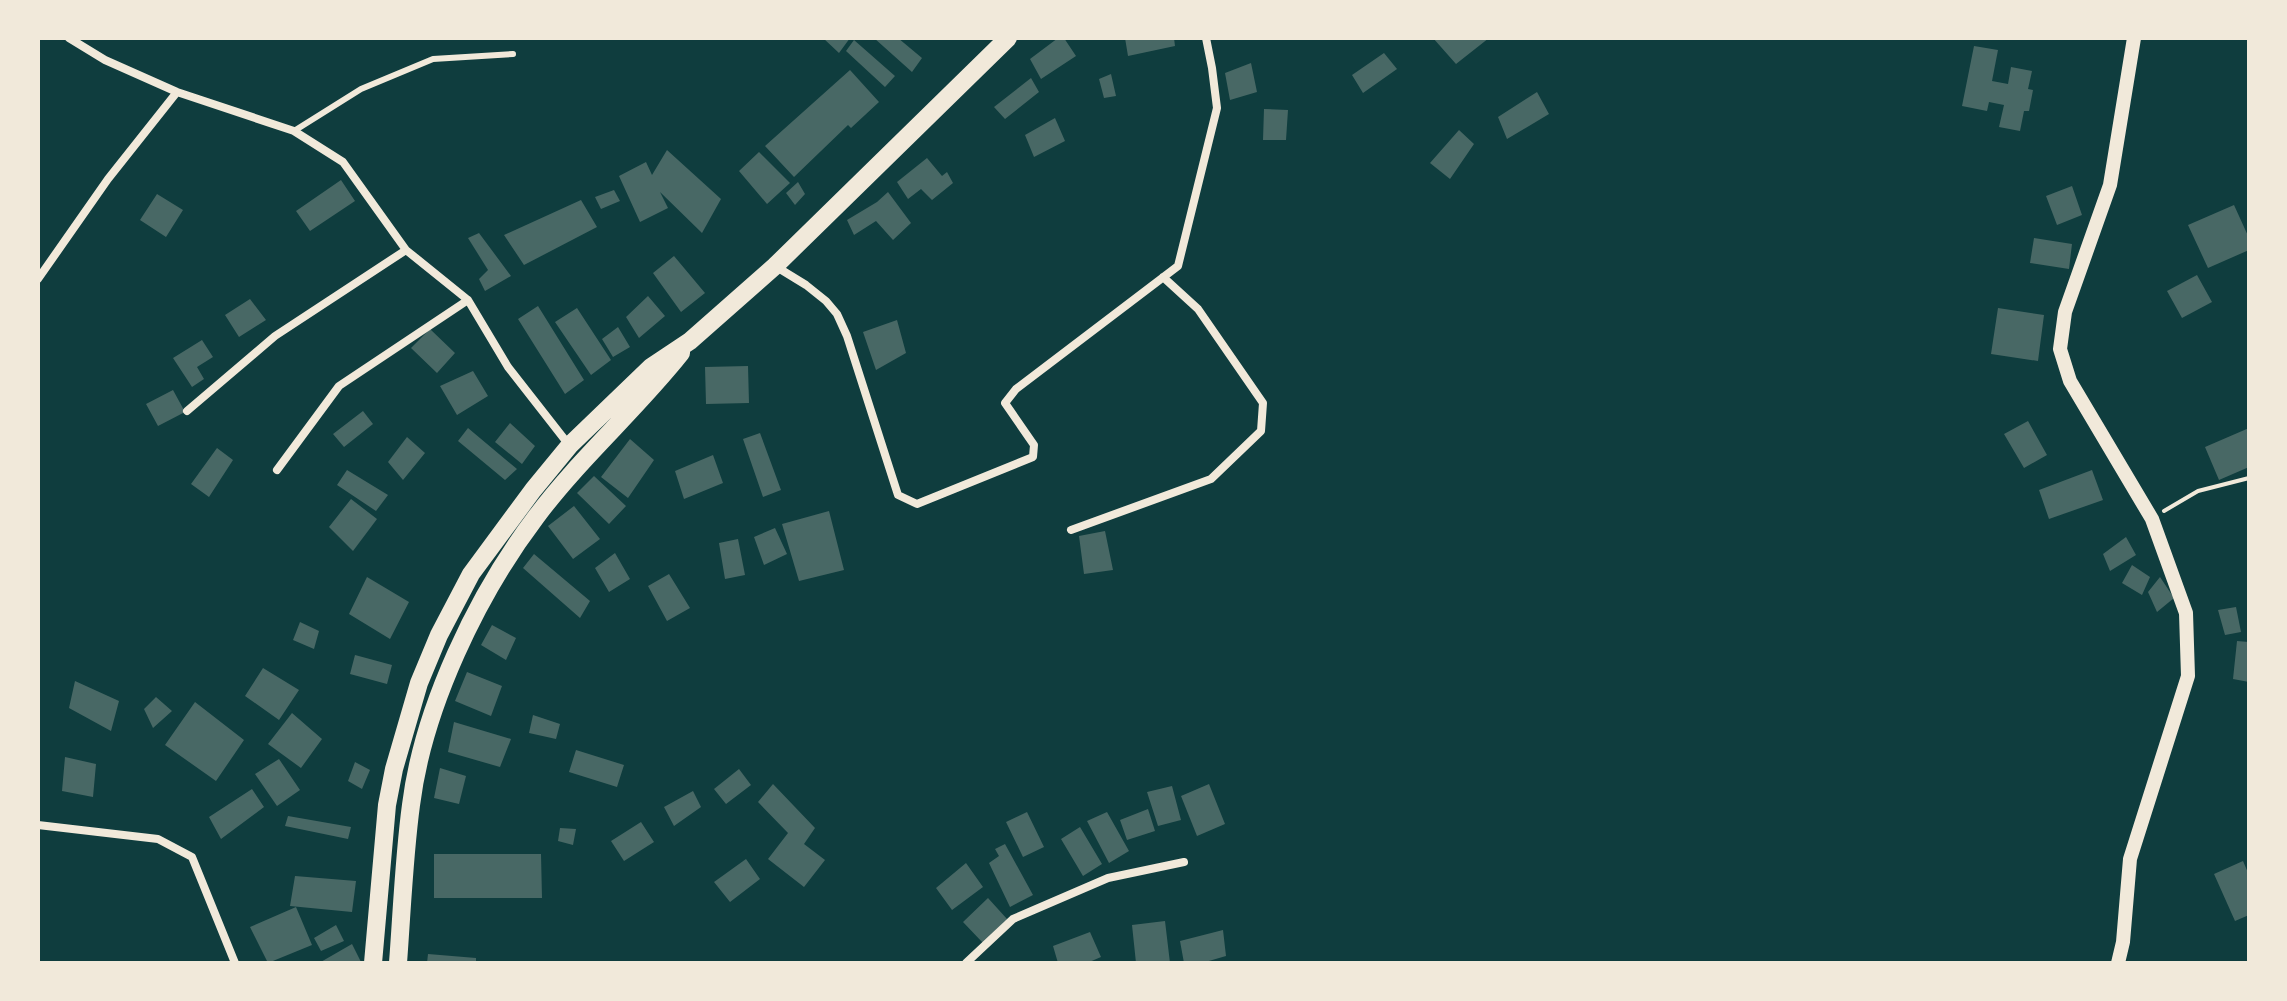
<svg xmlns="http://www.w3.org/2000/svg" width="2287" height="1001" font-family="Bitter,serif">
  <rect width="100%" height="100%" fill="#0f3d3e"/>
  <path fill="#486865" d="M823,38h27l-11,15z
    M874,38h24l24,20 -10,14z
    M1058,38h6l12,18 -35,23 -11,-20z
    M1125,38h49l1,8 -47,10z
    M1433,38h56l-33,26z
    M854,40l41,36 -10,11 -39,-36z
    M1974,46l24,4 -6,31 16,3 3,-17 21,4 -4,18 5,1 -4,21h-5l-4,20 -21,-4 5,-22 -15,-3 -2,9 -25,-5z
    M1384,53l13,16 -34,24 -11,-18z
    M1251,63l6,29 -27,8 -5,-27z
    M850,70l29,32 -28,26 -3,-3 -54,52 -29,-31z
    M1111,74l5,22 -12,2 -5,-19z
    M1031,78l8,14 -34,27 -11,-12z
    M1537,92l12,22 -42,25 -9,-22z
    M1264,109l24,1 -2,30h-23z
    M1055,118l10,23 -31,16 -9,-22z
    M1459,130l15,14 -24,35 -20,-16z
    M667,150l54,49 -19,34 -42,-41 8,16 -28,14 -21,-46 27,-14 6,13z
    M759,152l31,31 -23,21 -28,-33z
    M927,158l15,18 5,-4 6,11 -21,17 -11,-11 -13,10 -11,-17z
    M341,180l14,21 -45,30 -14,-20z
    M798,182l7,12 -10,11 -9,-12z
    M2072,186l10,29 -25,10 -11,-29z
    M614,190l6,11 -19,8 -6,-12z
    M888,192l23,31 -18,17 -17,-19 -22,14 -7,-15 30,-18z
    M157,194l26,16 -17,27 -26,-17z
    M581,200l16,27 -73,38 -20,-30z
    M2234,205l15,33v12l-41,18 -20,-43z
    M479,233l32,43 -26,15 -6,-12 9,-9 -20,-32z
    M2034,238l38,6 -3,25 -39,-6z
    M674,256l31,37 -24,19 -28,-39z
    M2197,275l15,27 -30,16 -15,-27z
    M648,296l17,20 -26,22 -13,-21z
    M250,299l16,21 -27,17 -14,-22z
    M538,306l46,74 -19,14 -47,-75z
    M577,308l34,52 -20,15 -36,-53z
    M1998,308l46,7 -6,46 -47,-7z
    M897,320l9,33 -30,17 -13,-38z
    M618,327l12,20 -17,10 -11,-18z
    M430,329l25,24 -18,20 -26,-25z
    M202,340l11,17 -16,10 7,12 -12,8 -19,-29z
    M748,366l1,37 -43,1 -1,-37z
    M473,371l15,25 -31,19 -17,-29z
    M173,390l12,22 -27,14 -12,-22z
    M363,411l10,13 -29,23 -11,-13z
    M2028,421l19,34 -23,13 -20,-34z
    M510,423l25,23 -13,18 -27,-22z
    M468,428l49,41 -12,11 -47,-39z
    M2249,428v39l-30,13 -14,-33z
    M760,433l21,57 -18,7 -20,-58z
    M407,437l18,16 -22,27 -15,-18z
    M630,439l24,21 -26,38 -27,-21z
    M217,448l16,12 -24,37 -18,-13z
    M713,455l10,28 -39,16 -9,-28z
    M347,470l41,25 -12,16 -39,-26z
    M2092,470l11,30 -54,19 -10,-29z
    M594,476l32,30 -17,18 -32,-31z
    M351,499l26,20 -24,32 -24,-24z
    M574,506l26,33 -27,20 -25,-33z
    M829,511l15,59 -45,11 -17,-57z
    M775,528l12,26 -23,11 -10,-28z
    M1105,531l8,39 -29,4 -5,-38z
    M2126,537l10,18 -26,16 -7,-17z
    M738,539l7,36 -20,4 -6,-36z
    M615,553l15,26 -21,13 -14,-24z
    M534,554l56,47 -10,17 -57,-50z
    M2132,565l18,12 -8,18 -20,-12z
    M669,574l21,34 -23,13 -19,-35z
    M367,577l42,25 -19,37 -41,-25z
    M2160,577l14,21 -17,14 -9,-20z
    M2236,607l5,25 -16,3 -7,-25z
    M300,622l19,9 -5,18 -21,-9z
    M492,625l24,13 -10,22 -25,-15z
    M2237,641l12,1v40l-16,-3z
    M355,655l37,10 -5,19 -37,-10z
    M263,668l36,22 -20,30 -34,-24z
    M467,672l35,14 -11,30 -36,-15z
    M75,681l44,20 -8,30 -42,-23z
    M156,697l16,14 -19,17 -9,-19z
    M195,702l49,38 -28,41 -51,-36z
    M292,713l30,26 -21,29 -33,-24z
    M533,715l27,9 -4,15 -27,-6z
    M454,722l57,17 -11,28 -52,-15z
    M576,750l48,15 -7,22 -48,-15z
    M65,757l31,7 -3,33 -31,-6z
    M279,759l21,31 -23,16 -22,-32z
    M355,762l15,8 -8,19 -14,-8z
    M440,768l26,8 -7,28 -25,-6z
    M739,769l12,16 -25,19 -12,-15z
    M773,784l42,44 -11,16 21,16 -21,27 -36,-28 20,-26 -30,-31z
    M1209,784l16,40 -28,12 -16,-40z
    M1172,786l9,34 -23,6 -11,-34z
    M252,789l12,18 -43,32 -12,-22z
    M693,791l8,16 -27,19 -10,-19z
    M1148,809l7,22 -28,9 -7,-20z
    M1027,812l17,35 -21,10 -17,-35z
    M1107,812l22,39 -20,12 -22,-42z
    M288,816l63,11 -3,12 -63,-13z
    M641,822l13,20 -30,19 -13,-20z
    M1080,827l22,37 -19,12 -22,-37z
    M560,828l16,1 -3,16 -15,-4z
    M1005,844l28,51 -23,12 -21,-44 10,-7 -4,-7z
    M434,854h107l1,44h-108z
    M746,859l14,20 -30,23 -16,-20z
    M2243,861l6,14v40l-14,6 -21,-47z
    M966,863l17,24 -31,23 -16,-22z
    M295,876l61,5 -4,31 -62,-6z
    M988,898l19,21 -24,24 -20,-21z
    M296,907l16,38 -44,18 -18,-36z
    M1165,921l5,42h-34l-4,-38z
    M336,925l8,16 -23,10 -7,-13z
    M1223,930l3,26 -24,7h-18l-4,-22z
    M1090,932l11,25 -14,6h-29l-5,-17z
    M352,944l9,18 -42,1z
    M428,954l48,4v5h-49z"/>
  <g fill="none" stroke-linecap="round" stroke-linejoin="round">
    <path stroke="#f1e9da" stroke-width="4" d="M2164,511l34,-20 51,-13"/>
    <path stroke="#f1e9da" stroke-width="6" d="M294,131l67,-42 72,-30 80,-5"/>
    <path stroke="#f1e9da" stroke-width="8" d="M69,38l36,22 72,32 117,39 49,31 63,88 62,50 40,67 61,78
      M775,266l31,19 20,16 11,13 10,22 51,159 19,9 116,-47 1,-12 -29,-42 11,-14 162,-123 39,-158 -5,-40 -6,-30
      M38,279l70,-100 69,-87
      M187,411l88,-75 131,-86
      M277,470l62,-84 129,-86
      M1071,530l140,-51 50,-48 2,-28 -65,-94 -35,-32
      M38,825l120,14 34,18 43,106
      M966,963l47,-44 95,-41 76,-16"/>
    <path stroke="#f1e9da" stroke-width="14" d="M2118,963l5,-21 7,-83 58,-183 -2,-63 -34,-94 -82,-138 -10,-32 5,-37 45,-127 24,-147"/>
    <path stroke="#f1e9da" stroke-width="18" d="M373,963l14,-158 7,-36 25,-86 20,-48 32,-61 62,-84 37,-45 81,-78 39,-26 85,-75 233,-228
      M398,963c4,-53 6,-106 13,-158 12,-97 66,-210 125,-288 44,-59 100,-107 145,-164"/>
  </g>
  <rect width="2287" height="1001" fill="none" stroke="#f1e9da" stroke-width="80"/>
</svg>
